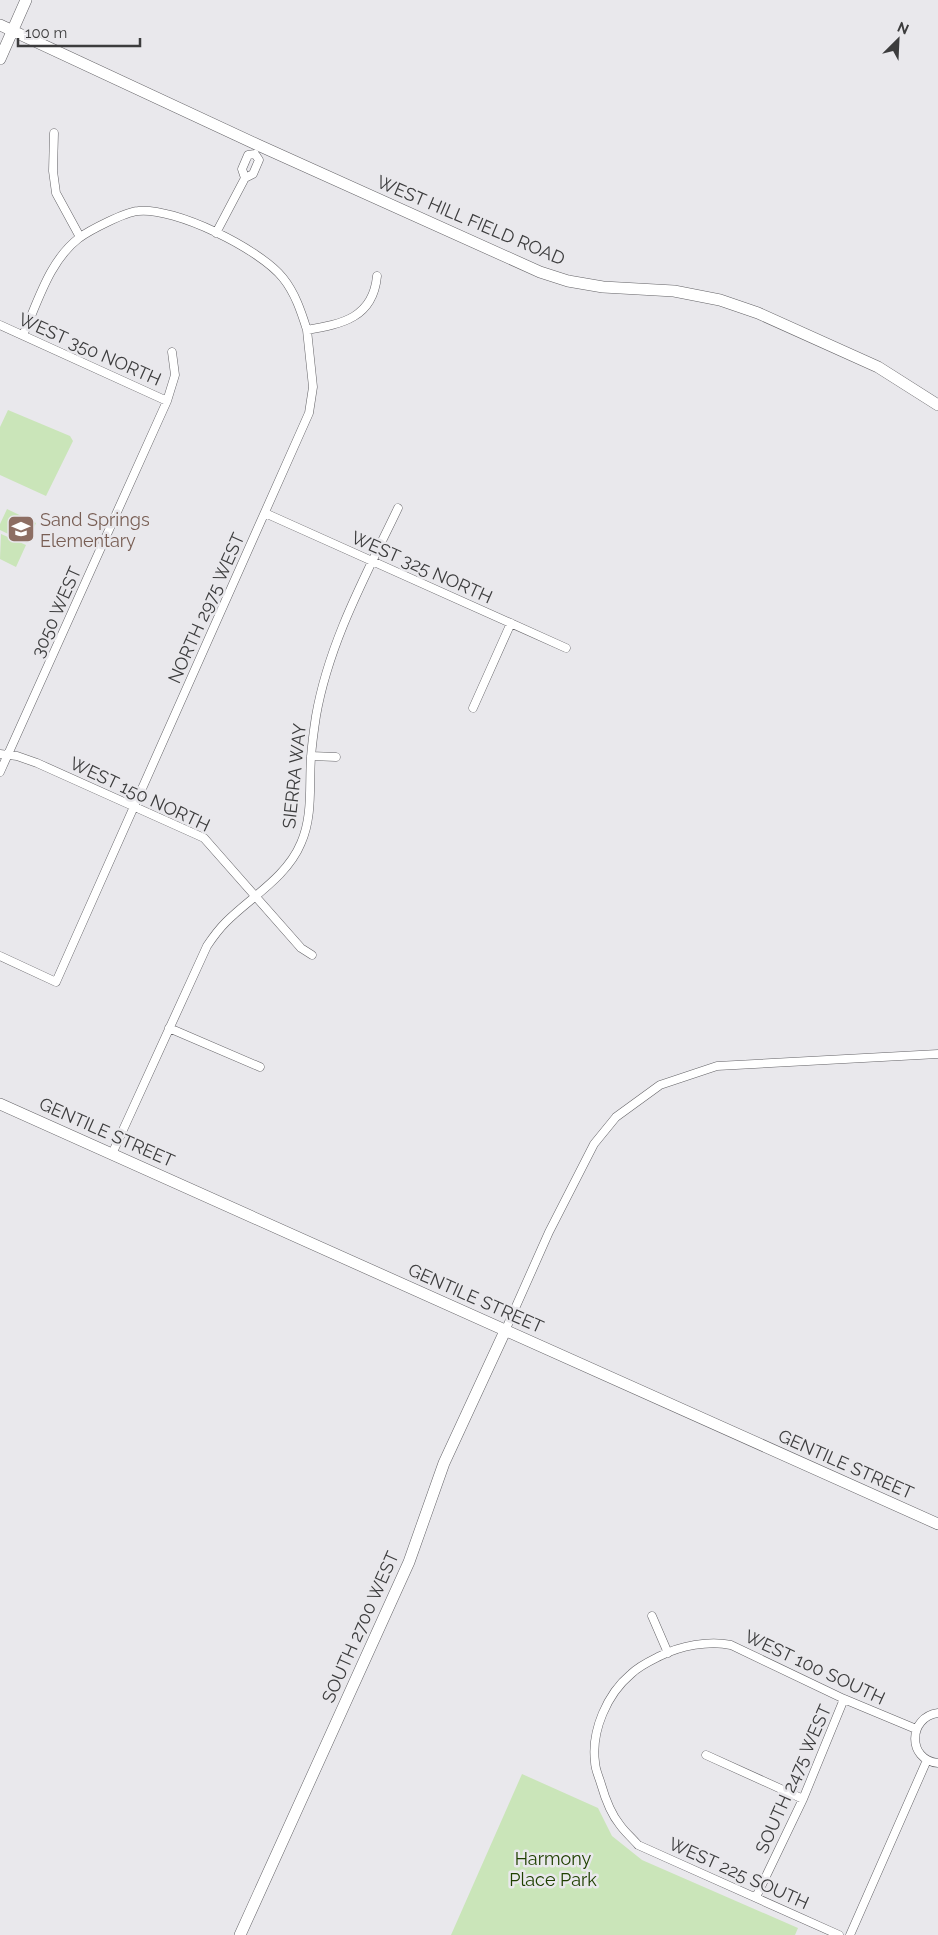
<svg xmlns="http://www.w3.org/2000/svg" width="938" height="1935" font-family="Raleway,sans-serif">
  <rect width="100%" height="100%" fill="#e9e8ec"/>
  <path fill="#cae5b9" d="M8,410l62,26 3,5 -27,55 -46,-21v-48z
    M7,509l29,14 -9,20 -27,-13v-6z
    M1,534l25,11 -10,22 -16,-8z
    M522,1774l76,34 14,28 30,24 156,68 -3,7h-344z"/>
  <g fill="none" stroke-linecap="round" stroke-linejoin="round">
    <g stroke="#636266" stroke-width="9">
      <path id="street" d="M54,133l-1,38 3,22 24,44
        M245,178l-3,-9 6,-14 7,-1
        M216,233l29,-55 8,-4 6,-14 -4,-6
        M0,325l167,76
        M23,335c15,-33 26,-74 56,-97 11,-8 46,-26 59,-27 37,-4 122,38 145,67 12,15 18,33 24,52
        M265,513l301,135
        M473,708l38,-85
        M0,754l17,2 20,7 167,75 97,110 11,7
        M311,756l25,1
        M0,772l167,-371 8,-26 -3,-23
        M0,956l56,26 253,-569 4,-26 -6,-57c35,-6 66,-12 70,-54
        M169,1028l91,39
        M112,1154l95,-208c6,-9 12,-17 19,-24 25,-25 61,-45 75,-79 12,-27 8,-57 10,-86 1,-13 3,-28 5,-41 13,-74 50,-141 82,-208
        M505,1331l44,-99 45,-88 22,-27 44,-32 57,-19 221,-12
        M652,1616l16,37
        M938,1713c-30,4 -31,47 0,50
        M706,1755l97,44
        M756,1897l47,-98 41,-100
        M839,1935l-201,-90c-6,-7 -13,-13 -18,-20 -9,-11 -15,-27 -19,-41 -2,-7 -6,-15 -6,-22 -4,-31 12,-68 36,-88 8,-8 19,-13 29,-18 20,-10 49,-16 71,-11l113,54 72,30
        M850,1935l77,-175"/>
    </g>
    <g stroke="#636266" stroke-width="12">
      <path id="secondary" d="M0,25l258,120 282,127 28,9 35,6 71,4 46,9 38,13 120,54 60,38
        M0,59l26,-59
        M0,1104l938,420
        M240,1935l169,-373 35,-99 61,-132"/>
    </g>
    <use href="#street" stroke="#fff" stroke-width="8"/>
    <use href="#secondary" stroke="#fff" stroke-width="11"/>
  </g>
  <defs>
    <g id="school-square" transform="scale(1.4375)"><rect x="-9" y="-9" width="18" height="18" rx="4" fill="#8d6e63" stroke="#e9e8ec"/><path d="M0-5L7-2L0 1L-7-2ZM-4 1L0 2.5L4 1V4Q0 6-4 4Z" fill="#fff"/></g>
  </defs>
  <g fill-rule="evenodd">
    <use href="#school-square" x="21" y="529"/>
  </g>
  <g text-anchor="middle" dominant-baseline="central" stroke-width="5" stroke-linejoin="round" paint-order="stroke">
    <g font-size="18" fill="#3c3c3d" stroke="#e9e8ec">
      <text transform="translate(471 220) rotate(23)">WEST HILL FIELD ROAD</text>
      <text transform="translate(90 349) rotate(24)">WEST 350 NORTH</text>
      <text transform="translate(422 567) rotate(24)">WEST 325 NORTH</text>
      <text transform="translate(206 608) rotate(-66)">NORTH 2975 WEST</text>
      <text transform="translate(56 612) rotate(-66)">3050 WEST</text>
      <text transform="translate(294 776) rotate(-84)">SIERRA WAY</text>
      <text transform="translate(140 794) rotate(25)">WEST 150 NORTH</text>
      <text transform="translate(107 1132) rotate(24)">GENTILE STREET</text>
      <text transform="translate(476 1298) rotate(24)">GENTILE STREET</text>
      <text transform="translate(846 1464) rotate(24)">GENTILE STREET</text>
      <text transform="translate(360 1627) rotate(-66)">SOUTH 2700 WEST</text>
      <text transform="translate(815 1667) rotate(25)">WEST 100 SOUTH</text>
      <text transform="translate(793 1779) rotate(-66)">SOUTH 2475 WEST</text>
      <text transform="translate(739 1873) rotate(24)">WEST 225 SOUTH</text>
    </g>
    <g font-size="18" fill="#785e54" stroke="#e9e8ec" text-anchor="start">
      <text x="40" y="519">Sand Springs<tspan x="40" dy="21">Elementary</tspan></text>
    </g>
    <g font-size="18" fill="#1f4000" stroke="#e9e8ec">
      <text x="553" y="1858">Harmony<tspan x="553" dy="21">Place Park</tspan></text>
    </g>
  </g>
  <g transform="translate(898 40) rotate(24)" stroke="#e9e8ec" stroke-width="4" paint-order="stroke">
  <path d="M0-4L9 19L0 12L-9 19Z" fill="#3c3c3d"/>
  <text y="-8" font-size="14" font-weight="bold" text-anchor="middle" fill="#3c3c3d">N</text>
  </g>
  <path d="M18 38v8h122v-8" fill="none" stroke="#3c3c3d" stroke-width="2.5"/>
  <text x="25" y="38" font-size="15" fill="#3c3c3d" stroke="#e9e8ec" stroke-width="4" paint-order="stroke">100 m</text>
</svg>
